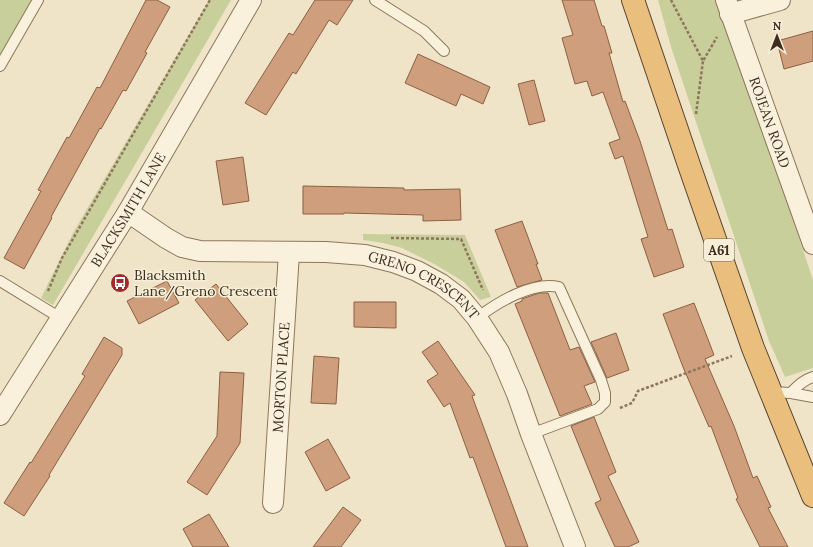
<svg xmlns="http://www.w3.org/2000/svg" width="813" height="547" font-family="Lora,serif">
  <rect width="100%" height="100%" fill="#f0e4c8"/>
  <path fill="#c9cf9b" d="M0,0h32l-32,55z
    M209,0h22l-178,305 -12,-7 32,-65z
    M658,0h62l93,280v88l-28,9 -16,-36 -98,-294z
    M363,234l102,1 26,62 -11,3 -16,-18 -28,-17 -34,-17 -19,-5 -20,-3z"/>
  <path fill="#cf9f7d" stroke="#8d5f41" d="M146,0h11l13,7 -25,45 2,1 -21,38 -3,-1 -22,39 -1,-1 -49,89 1,1 -28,51 -20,-11 37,-67 -3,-1 29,-53 2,1 28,-51 3,1z
    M315,0h38l-16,25 -8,-5 -33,54 -3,-2 -27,43 -21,-12 44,-70 4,2z
    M562,0h32l8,26h2l8,27h-3l14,49 2,-1 15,40 28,89 4,-1 12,38 -30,10 -13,-38 7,-2 -25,-81 -8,3 -6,-16 11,-4 -17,-47 -11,4 -5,-15 -12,3 -13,-46 11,-3z
    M813,31v30l-29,8 -7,-28z
    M418,54l72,33 -7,17 -22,-10 -5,12 -51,-23z
    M534,80l11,41 -16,4 -11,-41z
    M243,157l6,44 -26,4 -7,-44z
    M303,186l101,2v2l56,-1 1,31 -38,1v-6l-79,-2v1h-41z
    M522,221l16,43h-2l6,16 -25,7 -22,-57z
    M167,281l12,22 -40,21 -12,-23z
    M216,284l32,40 -20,17 -33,-41z
    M539,293h9l22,57 9,-3 16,35 -11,4 8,18 -32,12 -45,-112 7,-3v-2z
    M354,302h42v26l-42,-1z
    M694,303l20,52 -9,4 29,67 19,52 4,-2 14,31 -3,1 20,39h-28l-24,-48 2,-1 -27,-72 -2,1 -26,-60 -20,-53z
    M616,333l13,37 -22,8 -16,-36z
    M104,337l18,11v7l-73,120 1,1 -26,40 -20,-13 26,-41 1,1 54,-87 -3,-2z
    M438,341l37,54 -3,1 56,151h-22l-33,-90 -3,1 -20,-55 -6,4 -17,-26 11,-7 -16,-22z
    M314,356l25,2 -3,46 -25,-1z
    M220,372l24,1 -4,70 -33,52 -20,-13 30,-46z
    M594,417l22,55 -8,4 31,66 -11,5h-13l-20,-44 6,-3 -30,-74z
    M328,439l22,39 -24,13 -21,-39z
    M343,507l18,13 -20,27h-28z
    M209,514l11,18 9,15h-36l-10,-18z"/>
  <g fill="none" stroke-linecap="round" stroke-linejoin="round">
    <g stroke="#8d765c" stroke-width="12">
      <path id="service" d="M375,0l49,31 20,20
        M0,66l38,-66
        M0,281l62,38
        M477,318c21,-16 56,-37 82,-31l42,93 4,13v9l-7,7 -67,25
        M771,392l20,1 22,4
        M791,393c6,-7 12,-13 22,-16"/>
    </g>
    <g stroke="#8d765c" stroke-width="22">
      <g id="minor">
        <path id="s1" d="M726,0l87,244"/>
        <path d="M730,14l50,-14"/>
        <path id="s2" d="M128,212l38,26 16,9 18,4 126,1 39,3 28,7 24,9 24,13 20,15 16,19 22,34 18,42 14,40 44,113"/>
        <path id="s3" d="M0,415l128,-203 123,-212"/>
        <path id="s4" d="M273,503l16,-250"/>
      </g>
    </g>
    <g stroke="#5b4430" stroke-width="24">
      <path id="trunk" d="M633,0l56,165 64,183 60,148"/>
    </g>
    <path stroke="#8d765c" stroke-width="2.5" stroke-dasharray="3 2" stroke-linecap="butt" d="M671,0l32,61 14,-24
      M696,114l7,-53
      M391,238l70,1 22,51
      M48,291l14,-33 148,-258
      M620,408l12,-5 6,-12 94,-35"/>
    <use href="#service" stroke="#faf1dc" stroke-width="10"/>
    <use href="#minor" stroke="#faf1dc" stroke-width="20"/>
    <use href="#trunk" stroke="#eabe7c" stroke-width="22"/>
  </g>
  <defs>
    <g id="bus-disc" transform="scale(1)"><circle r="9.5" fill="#9e2a2b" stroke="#f7eed8"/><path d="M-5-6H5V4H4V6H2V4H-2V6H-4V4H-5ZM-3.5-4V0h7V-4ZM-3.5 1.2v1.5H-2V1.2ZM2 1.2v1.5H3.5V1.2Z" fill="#fff"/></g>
  </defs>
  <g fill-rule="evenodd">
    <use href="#bus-disc" x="120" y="283"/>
  </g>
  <g text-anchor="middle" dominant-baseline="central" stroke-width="3" stroke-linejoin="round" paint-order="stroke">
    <rect fill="#f7eed8" stroke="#756857" stroke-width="1" x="704" y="239" width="30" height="22" rx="3"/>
    <g font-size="13" font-weight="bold" fill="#3d2e20">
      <text x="719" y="250">A61</text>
    </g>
    <g font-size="14" fill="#3d2e20" stroke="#f7eed8">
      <text stroke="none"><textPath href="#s1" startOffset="130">ROJEAN ROAD</textPath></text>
      <text stroke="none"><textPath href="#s3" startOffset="242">BLACKSMITH LANE</textPath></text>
      <text stroke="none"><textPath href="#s2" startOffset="315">GRENO CRESCENT</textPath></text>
      <text stroke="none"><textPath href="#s4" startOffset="126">MORTON PLACE</textPath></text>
    </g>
    <g font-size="14" fill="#3d2e20" stroke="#f7eed8" text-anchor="start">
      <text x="134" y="275">Blacksmith<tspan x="134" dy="16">Lane/Greno Crescent</tspan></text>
    </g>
  </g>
  <g transform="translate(777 36)" stroke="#f7eed8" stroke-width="3" paint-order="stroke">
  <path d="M0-3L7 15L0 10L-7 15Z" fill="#3d2e20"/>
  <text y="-6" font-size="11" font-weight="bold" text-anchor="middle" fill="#3d2e20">N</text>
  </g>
</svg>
